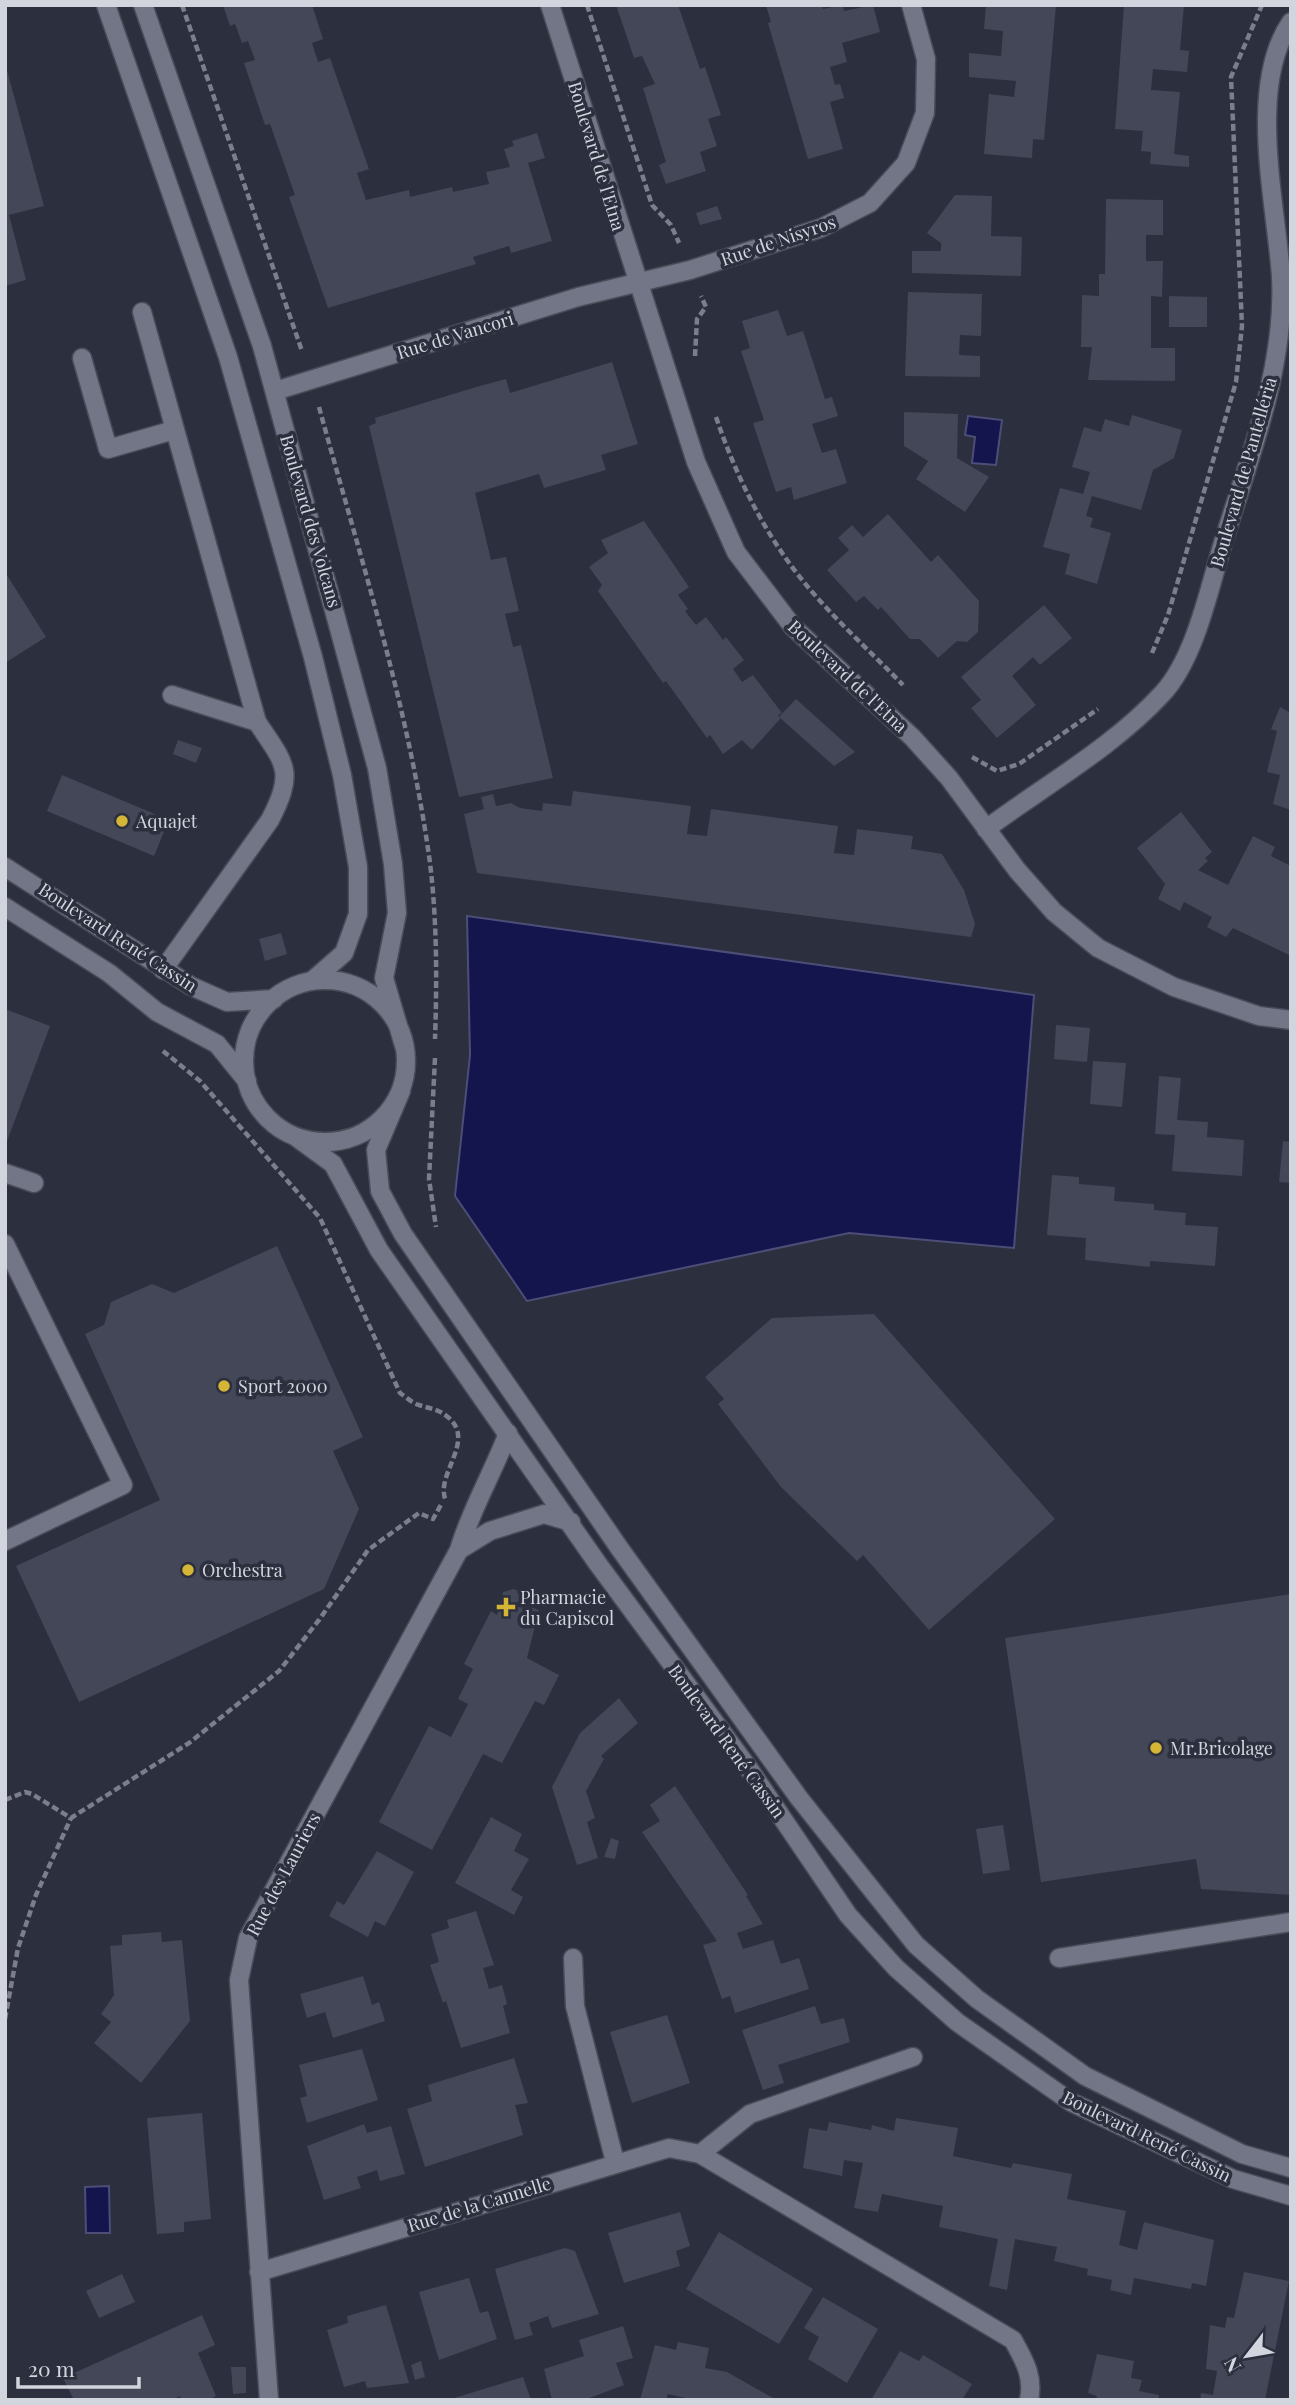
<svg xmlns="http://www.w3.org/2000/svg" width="1296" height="2405" font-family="'Playfair Display',serif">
  <rect width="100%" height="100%" fill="#2c2f3e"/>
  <path fill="#14154d" stroke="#4d4e78" stroke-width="2" d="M968,416l34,4 -6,45 -24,-2 3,-26 -10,-2z
    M467,916l567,79 -20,253 -165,-15 -322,68 -72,-105 15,-141z
    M109,2186l1,47h-24l-1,-46z"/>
  <path fill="#434757" d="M223,5h89l11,34 -11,4 6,19 12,-4 39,111 -12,4 9,27 43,-10 1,7 42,-10 1,5 36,-8 -3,-12 24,-5 -6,-18 10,-3 -2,-5 25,-8 8,25 -17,5 24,78 -41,12 -2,-7 -36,11 3,7 -148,44 -39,-111 6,-2 -25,-71 -5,1 -21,-62 11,-3 -7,-19 -6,2 -7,-19 -5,2z
    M616,5h62l22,64 5,-2 16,48 -13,4 9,27 -17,6 6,19 -40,13 -7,-19 7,-3 -23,-74 12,-4 -13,-28 -8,2z
    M766,5h56l1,4 20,-4 1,6 29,-6 7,27 -38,11 5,19 -17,5 5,18 5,-1 4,14 -14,4 13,47 -35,10 -40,-136 3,-1z
    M986,5h70l-12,135 -11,-1 -1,19 -48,-4 5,-60 25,3 2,-16 -47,-4v-24l32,3 2,-25 -19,-2z
    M1124,5h60l-4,45 9,1 -2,21 -34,-3 -2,21 29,2 -6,62 15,2v11l-39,-3 1,-12 -10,-1 2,-20 -28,-2z
    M5,63l39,143 -35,9 17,65 -21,6z
    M955,195l37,1 -1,40 31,1 -1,39 -109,-3v-22h29v-8l-14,-10z
    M1106,199l57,1v35h-17v26h17l-1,36 -11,-1v52h24v33l-87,-1 4,-33h-11l1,-52 17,1v-22h6z
    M717,206l5,13 -22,6 -4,-12z
    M908,292l74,2 -1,42 -21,-1 -1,20 21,1v21l-75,-1z
    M1169,296l38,1v30h-38z
    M778,310l9,26 16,-5 22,68 7,-2 6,19 -26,8 10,29 14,-4 11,34 -53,17 -3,-13 -15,5 -23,-69 11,-3 -23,-69 9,-3 -8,-27z
    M612,362l26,82 -37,11 5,15 -62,18 -5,-14 -64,19 16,67 15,-3 13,54 -14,3 8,33 8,-2 32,133 -94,19 -90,-371 7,-3 -1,-5 101,-31 30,-8 4,14z
    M904,412l54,2 -1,44 32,19 -24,35 -49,-33 12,-18 -24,-15z
    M1132,415l50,15 -8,28 -21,12 -12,40 -49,-14 -6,20 7,2 -3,9 21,6 -14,51 -32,-10 5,-20 -27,-7 17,-59 23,6 7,-22 -18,-5 12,-40 17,5 4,-13 24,7z
    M888,514l43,48 7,-7 41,46 -1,31 -11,10 -10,-1 -19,17 -18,-19h-10l-29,-32 -3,3 -14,-14 -8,6 -29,-32 22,-20 -11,-12 14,-13 11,12z
    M644,521l45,66 -11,8 10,14 -3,2 11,14 10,-8 17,23 3,-3 18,23 -11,9 9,13 11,-7 29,38 -4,2 2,4 -28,31 -10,-10 -19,14 -13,-19 -3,3 -41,-57 -3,2 -65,-92 4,-6 -13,-18 19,-14 -7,-13z
    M5,572l41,65 -41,26z
    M1044,605l28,33 -32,27 -7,-8 -21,19 24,29 -39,33 -26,-30 10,-8 -20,-23z
    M796,699l59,53 -21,14 -55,-49z
    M1280,707l11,6v97l-18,-6 7,-29 -13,-3 10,-41 -6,-2z
    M178,740l24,8 -6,15 -23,-9z
    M62,775l107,45 -15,36 -107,-45z
    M573,791l118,15 -4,28 20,2 4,-27 127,17 -4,27 20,2 3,-26 56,7 -2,13 31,5 22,36 11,34 -4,13 -494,-64 -13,-59 20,-5 -3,-12 12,-3 3,12 15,-3 9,5 22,3 1,-8 28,3z
    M1181,812l31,40 -7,6 3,3 -10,9 30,15 25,-49 22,11 -4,9 20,10v90l-58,-28 -7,9 -19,-10 5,-10 -28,-15 -4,9 -22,-12 7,-15 -28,-36z
    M281,933l6,21 -22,7 -6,-22z
    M5,1009l45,17 -44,118h-1z
    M1056,1025l34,3 -3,34 -33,-3z
    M1093,1061l33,2 -4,44 -32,-3z
    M1159,1076l22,2 -4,42 31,2 -1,15 37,3 -2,36 -70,-5 3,-36 -20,-1z
    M1283,1141l8,1v41l-12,-1z
    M1052,1175l27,2v7l36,3 -1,14 40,3v6l32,3 -1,12 33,2 -3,39 -65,-5v6l-65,-7 1,-22 -39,-3z
    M277,1246l86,191 -30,14 26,58 -35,80 -245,113 -63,-136 144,-66 -75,-166 19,-9 7,-23 41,-18 22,9z
    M874,1314l181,205 -126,111 -66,-75 -6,6 -76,-74 -63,-83 6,-5 -19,-22 67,-59z
    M513,1589l11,3 4,14 11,4 -12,48 32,17 -15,30 -9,-4 -33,62 -19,-9 -51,96 -53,-28 50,-96 22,11 17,-33 -10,-5 15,-30 -9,-5 27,-53 6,4 6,-23z
    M1291,1594v301l-90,-6 -5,-30 -155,23 -36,-244z
    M619,1698l19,25 -37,33 3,3 -18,32 9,27 -8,4 11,36 -21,7 -25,-78 28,-54z
    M675,1786l73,109 -2,1 17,28 -26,9 6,16 30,-9 8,24 18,-6 10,31 -74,24 -5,-17 -8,3 -19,-54 14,-4 -75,-109 18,-11 -10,-16z
    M491,1817l31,17 -8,17 15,8 -18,31 12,7 -9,18 -59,-32z
    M1003,1825l7,45 -27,4 -7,-45z
    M611,1838l8,3 -4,18 -11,-2z
    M377,1851l37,21 -29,54 -10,-5 -7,16 -39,-21 8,-15 7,4z
    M476,1911l18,54 -11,3 6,21 13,-4 5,19 -4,2 7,27 -49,15 -15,-47 -3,2 -13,-38 9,-3 -8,-28 18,-6 -2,-8z
    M161,1932l1,10 20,-2 8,81 -49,62 -47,-40 17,-21 -10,-8 13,-19 -4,-49 12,-1v-10z
    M363,1976l9,29 7,-3 6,19 -52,17 -8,-26 -18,6 -7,-24z
    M815,2006l6,18 23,-6 6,24 -72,23 6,18 -21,7 -21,-60z
    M667,2015l23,68 -58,20 -22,-71z
    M362,2049l16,51 -71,23 -7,-25 7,-2 -8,-31z
    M514,2058l14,45 -13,2 8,30 -98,32 -18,-58 25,-8 -4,-16z
    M202,2113l9,106 -27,3v10l-27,2 -10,-116z
    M896,2118l62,10 -5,28 58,12 2,-5 59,11 -5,25 59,12 -7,34 18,5 7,-28 70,18 -8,46 -14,-3 -1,6 -57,-11 -3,17 -21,-5 2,-10 -25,-5 1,-6 -34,-8 3,-14 -42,-8 -8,51 -18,-4 9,-47 -59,-12 4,-21 -22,-4 -39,-8 -4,18 -24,-4 9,-45 -19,-3 -2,16 -39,-8 6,-40 18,3 2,-9 42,8 1,-5 22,6z
    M364,2124l3,9 24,-7 14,48 -25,7 -3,-11 -20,7 4,11 -37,12 -17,-54z
    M680,2212l10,34 -14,5 4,15 -56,17 -16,-50z
    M719,2232l94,57 -34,55 -93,-55z
    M565,2248l10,3 24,63 -47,14 -4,-12 -19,7 4,12 -18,5 -20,-71z
    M1244,2272l45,9 -24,119h-65l1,-7 12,2 4,-24 -11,-2 4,-44 15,3 2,-11 7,1z
    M122,2274l13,28 -36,16 -13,-27z
    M469,2278l11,35 8,-2 9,28 -58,21 -20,-68z
    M823,2297l55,32 -31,54 -39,-24 11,-22 -15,-9z
    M386,2305l23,78 -42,5 -2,-7 -21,6 -17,-57 21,-7 -1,-7z
    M202,2315l13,30 -17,8 18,43 -8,4h-26l-2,-4 -8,4h-98l-11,-22z
    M623,2326l10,32 -17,5 8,22 -40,15h-32l-8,-31 40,-13 -5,-16z
    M678,2342l31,6 -4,20 22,4 46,26 -79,2 -26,-6 -2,6h-26l15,-55 21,5z
    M900,2351l19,10 4,-6 49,29 -10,16h-91z
    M1097,2354l37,7 -3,17 11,2 -3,11 20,4 -1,5h-62l1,-4 -9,-3z
    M421,2361l4,16 -10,3 -4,-15z
    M231,2367h15v26l-13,1z
    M523,2377l8,23h-80v-1z"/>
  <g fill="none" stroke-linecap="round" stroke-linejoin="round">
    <g stroke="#494c58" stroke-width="21">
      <path id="service" d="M142,312l115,410c29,43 38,49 13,98l-107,150
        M82,358l26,91 66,-19
        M172,695l85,27
        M5,1173l29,10
        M5,1244l118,241 -118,56
        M1059,1958l232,-36
        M700,2154l50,-40 163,-57"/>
    </g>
    <g stroke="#494c58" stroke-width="21">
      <path id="minor" d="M550,5l146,457 40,90 57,75 119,110 37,41 68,92 37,42 44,36 76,39 85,29 32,4
        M275,391l303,-94 112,-27 131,-42 49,-25 36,-40 19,-50 1,-54 -15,-54
        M986,829c59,-44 126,-81 176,-135 33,-35 47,-105 61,-151 26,-85 63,-176 58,-267 -5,-73 -34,-190 10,-254
        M459,1550l31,-19 54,-17 27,8
        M573,1958l2,48 40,156
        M259,2272l410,-124 31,6 313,186c11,20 21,36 16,60
        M269,2400l-30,-420 9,-42 211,-388c12,-41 34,-77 49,-117"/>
    </g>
    <g stroke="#494c58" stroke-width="21">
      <path id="tertiary" d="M106,5l122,352 85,300 29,118 16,92v47l-14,39 -32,28
        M143,5l119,341 115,422 16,96 4,49 -13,65 21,71
        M5,867l186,119 36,16 47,-3
        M5,907l104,66 48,39 60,32 30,37
        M244 1061a81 81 0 1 1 162 0a81 81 0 1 1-162 0Z
        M401,1091l-25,59 4,41 23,43 217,315 179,249 117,147 61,54 108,77 157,78 49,14
        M296,1137l37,27 46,86 219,314 149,202 101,149 48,53 61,54 114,80 162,77 58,17"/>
    </g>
    <path stroke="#7c7e8b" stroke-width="4.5" stroke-dasharray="7 3.5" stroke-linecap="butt" d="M182,5l120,346
      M587,5l65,200 19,20 8,18
      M695,356l2,-37 9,-12 -5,-11
      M319,407c41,150 90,301 111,456 7,57 7,118 5,176
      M716,417c20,59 48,116 87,164 30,37 67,70 100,104
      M1152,653l16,-38 68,-233 6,-56 -11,-249 31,-72
      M972,757l25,14 22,-7 79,-55
      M163,1051l37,30 120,137 80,175c6,4 12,10 19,12 12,4 20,4 30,13 27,24 -15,57 -3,83
      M435,1058l-6,121 7,48
      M5,1800l20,-8 7,2 39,24 118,-75 90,-72 40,-51 49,-70 51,-37 14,6 9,-16
      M5,2019l13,-71 18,-53 35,-77"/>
    <use href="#service" stroke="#727687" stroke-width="18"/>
    <use href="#minor" stroke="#727687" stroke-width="18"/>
    <use href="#tertiary" stroke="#727687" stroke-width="18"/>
  </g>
  <g fill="#d4b535" stroke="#2c2f3e" stroke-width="2.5">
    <circle cx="122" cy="821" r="7"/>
    <circle cx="224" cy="1386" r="7"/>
    <circle cx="188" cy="1570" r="7"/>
    <path d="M502.5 1596.5h7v7h7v7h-7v7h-7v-7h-7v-7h7z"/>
    <circle cx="1156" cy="1748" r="7"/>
  </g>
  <g text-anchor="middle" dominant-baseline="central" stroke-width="7" stroke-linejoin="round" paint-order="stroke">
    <g font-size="18" fill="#d2d4de" stroke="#2c2f3e">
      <text transform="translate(597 156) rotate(73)">Boulevard de l'Etna</text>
      <text transform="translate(778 240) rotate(-19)">Rue de Nisyros</text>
      <text transform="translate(455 335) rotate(-17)">Rue de Vancori</text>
      <text transform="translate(1243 472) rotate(-74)">Boulevard de Pantelléria</text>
      <text transform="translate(311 521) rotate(74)">Boulevard des Volcans</text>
      <text transform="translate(848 676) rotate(43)">Boulevard de l'Etna</text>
      <text transform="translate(118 937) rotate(33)">Boulevard René Cassin</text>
      <text transform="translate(727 1741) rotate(54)">Boulevard René Cassin</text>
      <text transform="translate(283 1874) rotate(-62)">Rue des Lauriers</text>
      <text transform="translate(1147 2136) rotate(26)">Boulevard René Cassin</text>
      <text transform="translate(479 2204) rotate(-17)">Rue de la Cannelle</text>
    </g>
    <g font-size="18" fill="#d2d4de" stroke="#2c2f3e" text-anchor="start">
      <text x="136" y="821">Aquajet</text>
      <text x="238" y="1386">Sport 2000</text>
      <text x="202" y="1570">Orchestra</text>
      <text x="520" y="1597">Pharmacie<tspan x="520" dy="21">du Capiscol</tspan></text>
      <text x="1170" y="1748">Mr.Bricolage</text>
    </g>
  </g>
  <rect width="1296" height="2405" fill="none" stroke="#d2d4de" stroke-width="14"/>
  <g transform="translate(1247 2356) rotate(239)" stroke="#2c2f3e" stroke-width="5" paint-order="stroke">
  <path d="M0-5L12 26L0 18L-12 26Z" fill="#d2d4de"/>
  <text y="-10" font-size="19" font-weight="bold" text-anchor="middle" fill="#d2d4de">N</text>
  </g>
  <path d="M18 2377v10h121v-10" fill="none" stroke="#d2d4de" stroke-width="3.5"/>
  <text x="28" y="2377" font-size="21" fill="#d2d4de" stroke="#2c2f3e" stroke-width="5" paint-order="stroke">20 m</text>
</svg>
